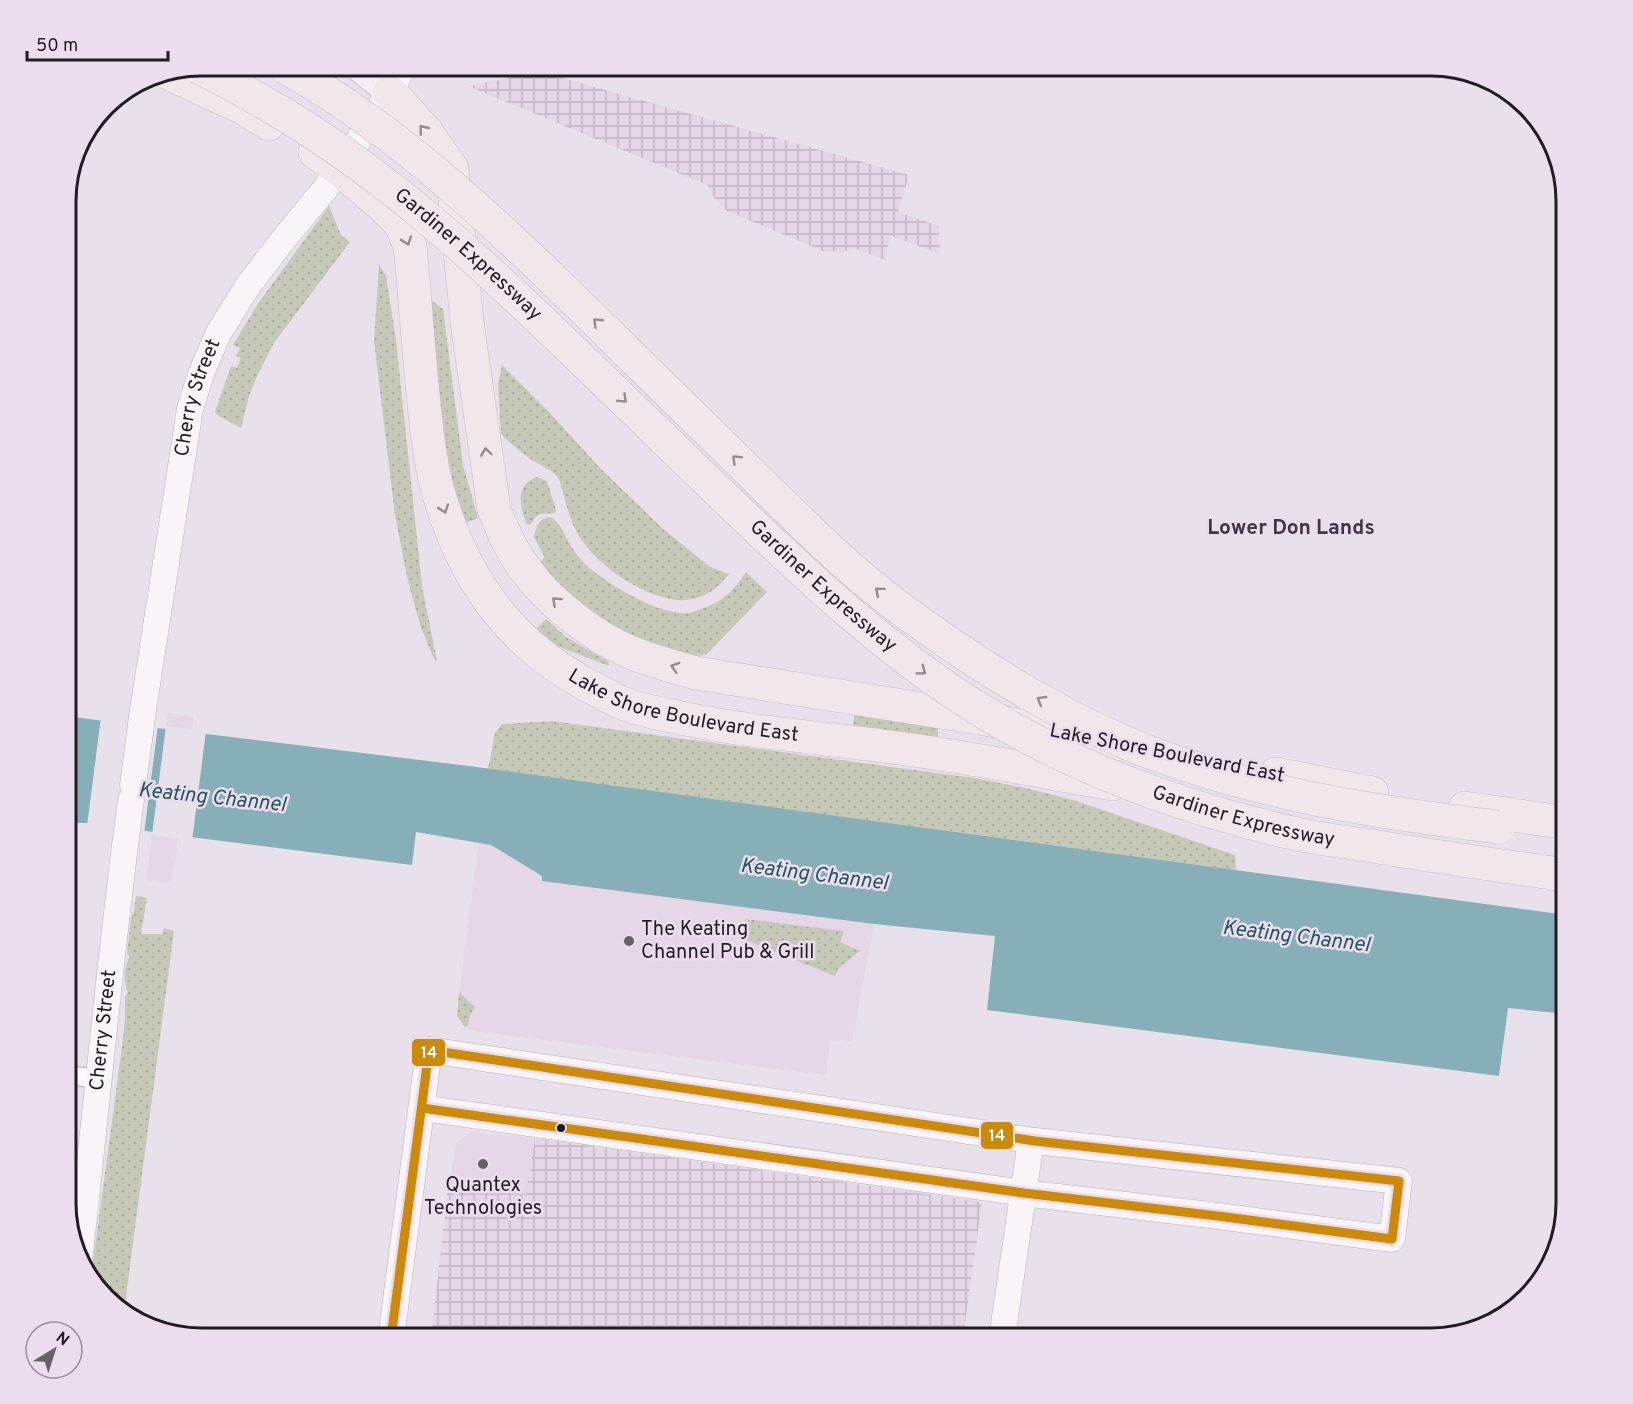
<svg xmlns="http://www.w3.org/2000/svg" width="1633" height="1404" font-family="Overpass,sans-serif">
  <defs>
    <pattern id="industrial-grid" width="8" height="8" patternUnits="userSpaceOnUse" patternTransform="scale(1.5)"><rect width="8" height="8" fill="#e5d6e8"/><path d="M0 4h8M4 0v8" fill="none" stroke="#c4b7c7"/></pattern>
    <pattern id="grass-dots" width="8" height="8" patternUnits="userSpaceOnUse" patternTransform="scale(1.5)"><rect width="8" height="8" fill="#c6c9b8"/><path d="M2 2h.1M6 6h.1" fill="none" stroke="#aaac9e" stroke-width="1.8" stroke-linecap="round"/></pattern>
  </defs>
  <rect width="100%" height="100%" fill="#e8e0ea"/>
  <path fill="#e5d6e8" d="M168,713l26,4 -22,166 -26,-3z
    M479,841l12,4 51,31 1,5 331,43 -22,118 -22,-2 -4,35 -351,-44 -10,-4 -8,-11v-7z
    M470,1132l65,6 -9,57 -78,-7 9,-45z"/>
  <path fill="url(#industrial-grid)" d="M541,72l368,103 -11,37 41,14 1,28 -49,-18 -7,23 -29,-10 -15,3 -17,-1 -96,-40 -12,-12 -8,-14 -239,-99z
    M535,1138l447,64 -19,136h-532l17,-150 78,6z"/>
  <path fill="url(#grass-dots)" d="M329,206l12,29 9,7 -76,101 -16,31 -9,22 -8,32 -24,-13 -2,-3 16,-46 6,2 4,-10 -5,-2 4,-8 -7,-3 24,-40z
    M379,264l7,12 10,64 26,246 15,75h-2l-14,-33 -14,-51 -12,-62 -21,-174z
    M428,298l15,11 20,156 15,53 -13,5 -11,-34 -8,-33z
    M502,365l46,46 52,57 62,60 48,39 19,7c-9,11 -18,20 -32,24 -37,12 -97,-29 -116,-59 -9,-13 -13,-28 -17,-43 -2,-5 -3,-12 -5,-17 -6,-10 -21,-14 -30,-21 -10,-7 -19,-15 -28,-24l-3,-50z
    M537,477l10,4 9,29 -1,3c-13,1 -17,-2 -24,11l-4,1c-7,-18 -13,-40 10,-48z
    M550,517c11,5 14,18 21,29 4,6 9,13 14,18 20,19 75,52 103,49 4,0 9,-3 13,-4 20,-6 34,-19 45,-37l21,20 -60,62 -8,2 -15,-3 -49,-15 -46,-26 -36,-33 -13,-17 4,-4v-2l-10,-19c3,-11 4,-18 16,-20z
    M546,619l20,18 43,25v4l-57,-22 -16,-15z
    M855,710l83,13v14l-85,-10z
    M552,721l422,57 52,10 47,12 162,55 1,15 -748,-101 7,-36 7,-9z
    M136,896l11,2 -6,36h21l2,-6 10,3 -50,381 -12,-8 -21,-27 31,-230 3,-27v-23l3,-5c-5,-8 -4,-27 2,-35l-3,-3 4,-37 3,-6z
    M745,919l99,12 -4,11 20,9 -21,17 -4,8 -95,-38z
    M459,992l16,15 -5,8 -2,10 -3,2 -8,-11z"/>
  <path fill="#87afb7" d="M66,716l107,14 296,36 1098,149v99l-59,-6 -9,68 -512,-66 8,-74 -121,-12 -332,-43v-5l-51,-31 -75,-13 -4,33 -214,-27 -111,-15h-21z"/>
  <path fill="#e8e0ea" d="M101,717l57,8 -14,109 -57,-8z
    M166,726l40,5 -14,110 -40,-6z"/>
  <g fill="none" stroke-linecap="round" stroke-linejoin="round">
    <g stroke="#b8b2ba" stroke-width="20">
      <path id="street" d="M66,1075l34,4"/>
    </g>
    <g stroke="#b8b2ba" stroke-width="27">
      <g id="secondary">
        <path id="s1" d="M133,785l10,-75 47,-301 11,-35 17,-40 29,-47 36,-47 42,-51 14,-20 51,-77 14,-26"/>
        <path id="s2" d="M79,1260c18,-153 31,-307 52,-460"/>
        <path d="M391,1338l38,-288 606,91 364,40 -7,58 -174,-23 -194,-23 -602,-85"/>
        <path d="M1002,1338l27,-184 6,-13"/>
      </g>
    </g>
    <g stroke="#c2bec3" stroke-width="30">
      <path id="primary" d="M357,66l33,26"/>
    </g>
    <g stroke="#c2bec3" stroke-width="34">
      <g id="highway">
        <path d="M168,73l73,34 28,17"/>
        <path d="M390,92l35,38 27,39 15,153 27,187c9,23 19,46 35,65 22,30 67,64 101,78 21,9 44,15 66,21l295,47 125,24"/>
        <path id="s3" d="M315,152l24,17 46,39 15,15 10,23c6,59 9,118 16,176 3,28 7,56 16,82 27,85 75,146 155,186 9,5 19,11 28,14 18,7 37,10 56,14 66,14 134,19 201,28 77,9 154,25 231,38"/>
        <path d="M1276,774l96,19"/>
        <path d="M1465,808l102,15"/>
      </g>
    </g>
    <use href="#street" stroke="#fcfafc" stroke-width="18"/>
    <use href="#secondary" stroke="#f9f4f7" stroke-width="26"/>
    <use href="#primary" stroke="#f6eef2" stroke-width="28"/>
    <use href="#highway" stroke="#f1e6ea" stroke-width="33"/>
    <g stroke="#c2bec3" stroke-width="34" stroke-linecap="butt">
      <g id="highway-bridge">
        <path d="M283,66c122,67 231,175 330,272 51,50 102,100 153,150 42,41 84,83 131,118 74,55 163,111 249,145 113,43 233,62 352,76"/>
        <path id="s4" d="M198,67c20,9 39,20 58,31 120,67 221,160 319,255 57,55 114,110 171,165 67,64 136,127 214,179 100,66 215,109 332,136 26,6 54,9 80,13 65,11 130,20 195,29"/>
      </g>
    </g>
    <use href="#highway-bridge" stroke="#f1e6ea" stroke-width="33"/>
    <g stroke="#ebdcee" stroke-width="14">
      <path id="bus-1" d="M391,1338l38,-288 606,91 364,40 -7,58 -174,-23 -194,-23 -602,-85"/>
    </g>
    <use href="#bus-1" stroke="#cc8a07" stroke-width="9"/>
  </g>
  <defs><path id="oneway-chevron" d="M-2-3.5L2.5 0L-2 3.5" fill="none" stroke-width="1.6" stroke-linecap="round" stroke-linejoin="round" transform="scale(1.5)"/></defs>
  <g stroke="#938b90">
    <use href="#oneway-chevron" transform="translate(423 129) rotate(-129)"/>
    <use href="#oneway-chevron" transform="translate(407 241) rotate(71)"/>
    <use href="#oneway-chevron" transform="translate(597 322) rotate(-136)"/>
    <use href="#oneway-chevron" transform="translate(623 399) rotate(44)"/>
    <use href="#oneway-chevron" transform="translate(486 452) rotate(-98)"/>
    <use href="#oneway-chevron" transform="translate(736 459) rotate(-136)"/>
    <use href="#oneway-chevron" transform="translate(444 509) rotate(71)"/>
    <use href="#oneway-chevron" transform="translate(879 591) rotate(-140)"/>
    <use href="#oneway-chevron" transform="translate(556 601) rotate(-138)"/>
    <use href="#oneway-chevron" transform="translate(675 667) rotate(-164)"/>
    <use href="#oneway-chevron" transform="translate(922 671) rotate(36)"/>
    <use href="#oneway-chevron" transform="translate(1041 700) rotate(-149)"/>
  </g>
  <g fill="#676068" stroke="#ebdcee" stroke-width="2">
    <circle cx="629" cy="941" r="6"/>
    <circle cx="483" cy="1164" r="6"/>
  </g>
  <circle fill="#211b22" stroke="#ebdcee" stroke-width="2" cx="561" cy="1128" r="5"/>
  <g text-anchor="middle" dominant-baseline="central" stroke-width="5" stroke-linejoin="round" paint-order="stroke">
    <g font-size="20" fill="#211b22" stroke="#ebdcee">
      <text stroke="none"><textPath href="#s4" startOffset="330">Gardiner Expressway</textPath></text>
      <text stroke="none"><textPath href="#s1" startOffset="393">Cherry Street</textPath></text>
      <text stroke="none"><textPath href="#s4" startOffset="816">Gardiner Expressway</textPath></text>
      <text stroke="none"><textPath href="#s3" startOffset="734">Lake Shore Boulevard East</textPath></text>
      <text transform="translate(1167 754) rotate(11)">Lake Shore Boulevard East</text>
      <text stroke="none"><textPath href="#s4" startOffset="1302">Gardiner Expressway</textPath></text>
      <text stroke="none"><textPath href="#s2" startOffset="231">Cherry Street</textPath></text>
    </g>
    <g font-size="20" fill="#211b22" stroke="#ebdcee" text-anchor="start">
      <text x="641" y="930">The Keating<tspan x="641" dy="23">Channel Pub &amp; Grill</tspan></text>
      <text x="483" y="1186" text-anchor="middle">Quantex<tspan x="483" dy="23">Technologies</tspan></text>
    </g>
    <g font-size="21" font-weight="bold" fill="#433745" stroke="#ebdcee">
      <text x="1291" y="528">Lower Don Lands</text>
    </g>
    <g font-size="21" font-style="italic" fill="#22575d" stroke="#ebdcee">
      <text transform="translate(212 798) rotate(6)">Keating Channel</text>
      <text transform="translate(814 875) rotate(7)">Keating Channel</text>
      <text transform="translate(1296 937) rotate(7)">Keating Channel</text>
    </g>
  </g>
  <path d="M0 0H1633V1404H0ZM201 76H1431A125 125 0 0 1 1556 201V1203A125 125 0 0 1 1431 1328H201A125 125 0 0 1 76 1203V201A125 125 0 0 1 201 76Z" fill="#ebdcee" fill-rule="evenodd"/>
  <path fill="none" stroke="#211b22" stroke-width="3" d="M201 76H1431A125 125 0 0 1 1556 201V1203A125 125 0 0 1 1431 1328H201A125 125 0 0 1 76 1203V201A125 125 0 0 1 201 76Z"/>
  <g stroke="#ebdcee" stroke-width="2">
    <rect x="411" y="1038" width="35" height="29" rx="6" fill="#cc8a07"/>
    <rect x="980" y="1121" width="34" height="29" rx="6" fill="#cc8a07"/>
  </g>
  <g font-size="16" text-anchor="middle" font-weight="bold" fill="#fff">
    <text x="429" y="1058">14</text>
    <text x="997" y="1141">14</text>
  </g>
  <g transform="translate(54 1350) rotate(38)"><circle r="28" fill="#ebdcee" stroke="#9a8f9c" stroke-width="1.5"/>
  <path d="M0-4.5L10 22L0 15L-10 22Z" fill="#676068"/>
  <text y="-9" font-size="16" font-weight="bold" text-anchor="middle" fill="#211b22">N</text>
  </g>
  <path d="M27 51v9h141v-9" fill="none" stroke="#211b22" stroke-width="3"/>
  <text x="36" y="51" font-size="18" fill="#211b22" stroke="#ebdcee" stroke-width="4.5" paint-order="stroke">50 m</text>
</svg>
